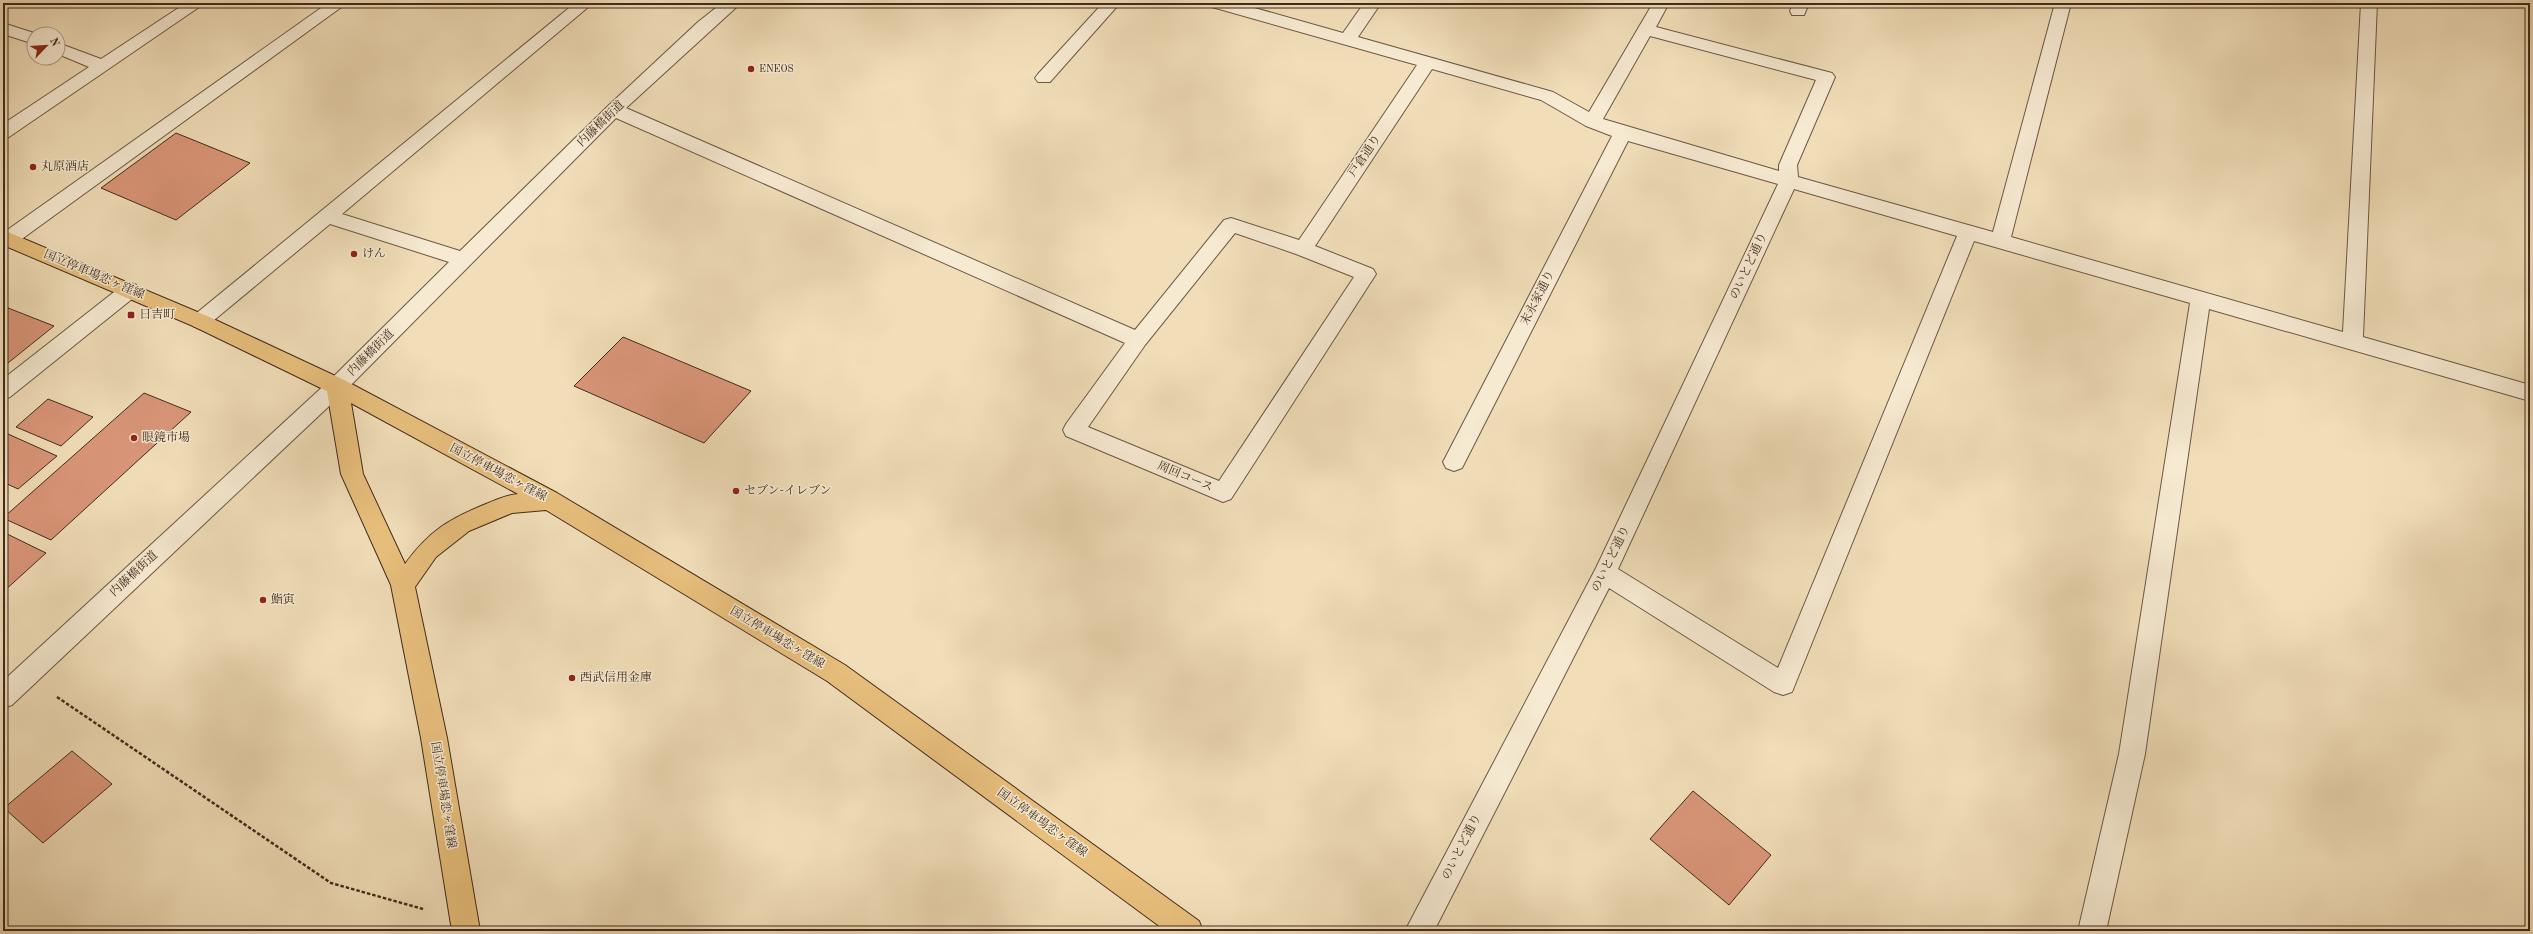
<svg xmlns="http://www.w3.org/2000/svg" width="2533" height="934" font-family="'Old Standard TT','Noto Serif JP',serif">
  <rect width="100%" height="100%" fill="#f1deb9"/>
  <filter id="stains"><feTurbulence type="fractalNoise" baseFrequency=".005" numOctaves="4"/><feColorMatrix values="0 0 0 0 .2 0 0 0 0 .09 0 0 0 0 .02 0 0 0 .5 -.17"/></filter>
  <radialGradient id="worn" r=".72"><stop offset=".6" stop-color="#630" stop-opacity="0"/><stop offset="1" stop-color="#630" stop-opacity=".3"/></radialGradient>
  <path fill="#da9679" stroke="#402b1d" d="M176,133l74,30 -74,57 -75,-32z
    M3,306l51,20 -51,41z
    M623,337l128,54 -47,52 -130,-57z
    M144,393l47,19 -140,128 -48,-22z
    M48,399l45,18 -32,29 -45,-19z
    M8,434l49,22 -39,33 -15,-7v-44z
    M3,532l43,21 -43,39z
    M72,751l40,33 -69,59 -39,-35z
    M1693,791l78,64 -42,50 -79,-66z"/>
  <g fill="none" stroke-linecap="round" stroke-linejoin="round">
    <g stroke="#6c5844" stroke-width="2">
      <path id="minor" d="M186,3h19l-196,134 -6,2v-15l86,-57 -31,-13v-11l43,16z
        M328,3h19l-332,241h-12v-11z
        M575,3h18l-251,211 118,37 148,-145 90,-84 24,-19h19l-115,105 509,222 89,-110 7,-2 68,22 118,-175 -205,-58 -2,-4h27l106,30 21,-30h17l-23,34 195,55 36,20 64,-109h16l-13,24 176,46 3,4 -38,88 1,12 195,55 62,-229h16l-60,234 332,95 18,-329h16l-14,334 167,48v16l-321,-92 -64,445 -39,177h-28l41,-177 71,-451 -216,-62 -182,451 -9,3 -9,-3 -165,-104 -175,343h-29l191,-363 182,-384 -150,-43 -166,327 -8,3 -8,-3 -3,-6 169,-326 -26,-10 -45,-26 -109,-31 -117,177 58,23 3,5 -145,225 -8,3 -157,-66 -3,-6 3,-6 59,-81 -509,-225 -272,274 -332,313 -9,3v-27l327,-301 119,-118 -119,-38 -123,102 -7,3 -7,-3 -3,-5 3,-5zM1650,36l166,44 -37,85v6l-176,-52zM1794,189l163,47 -179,432 -160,-99zM1235,233l61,21 58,23 -135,204 -131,-54 57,-82z
        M1103,3h17l-70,79h-12l-3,-4 3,-4z
        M1793,3h16l-5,12h-12l-2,-4z
        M3,23l34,11h-3v10l-31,-10z
        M130,283l7,2 3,5 -3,5 -127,102 -7,2v-20l120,-94z"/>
    </g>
    <g stroke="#402b1d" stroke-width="2">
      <path id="major" d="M3,230l204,86 137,64 213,113 288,172 354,256 4,10h-37l-339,-250 -281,-171 -34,3 -43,18 -33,26 -21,30 32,151 33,193h-28l-31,-193 -30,-153 -50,-111 -14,-83 -134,-65 -190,-81zM351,403l167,91c-12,1 -22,6 -32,10 -37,15 -57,27 -81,60l-42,-90z"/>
    </g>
    <path stroke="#402b1d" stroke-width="2.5" stroke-dasharray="3.5 2" stroke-linecap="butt" d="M57,697l274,186 92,26"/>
    <use href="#minor" fill="#f6ead2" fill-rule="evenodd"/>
    <use href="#major" fill="#e8bf7c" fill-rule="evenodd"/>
  </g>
  <g fill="#8f2418" stroke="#f6ead2" stroke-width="1.5">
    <circle cx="751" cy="69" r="4"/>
    <circle cx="33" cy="167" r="4"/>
    <circle cx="354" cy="254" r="4"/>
    <rect x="127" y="311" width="8" height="8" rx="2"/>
    <circle cx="134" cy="438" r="4"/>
    <circle cx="736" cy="491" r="4"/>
    <circle cx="263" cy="600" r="4"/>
    <circle cx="572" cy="678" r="4"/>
  </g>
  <g text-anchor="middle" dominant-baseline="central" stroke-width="3" stroke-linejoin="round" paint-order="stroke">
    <g font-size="10" fill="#402b1d" stroke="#f6ead2" text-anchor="start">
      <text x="759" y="69">ENEOS</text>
    </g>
    <g font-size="12" fill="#402b1d" stroke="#f6ead2">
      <text transform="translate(601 124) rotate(-44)">内藤橋街道</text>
      <text transform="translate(1365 156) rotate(-56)">戸倉通り</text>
      <text transform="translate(1749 266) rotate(-65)">のいとど通り</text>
      <text transform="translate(94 275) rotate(23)">国立停車場恋ヶ窪線</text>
      <text transform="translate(1538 298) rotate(-63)">末永家通り</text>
      <text transform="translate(371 353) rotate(-45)">内藤橋街道</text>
      <text transform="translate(498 473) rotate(28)">国立停車場恋ヶ窪線</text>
      <text transform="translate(1185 477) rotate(23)">周回コース</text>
      <text transform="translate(1611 559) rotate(-64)">のいとど通り</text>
      <text transform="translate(134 574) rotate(-43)">内藤橋街道</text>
      <text transform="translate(777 638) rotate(31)">国立停車場恋ヶ窪線</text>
      <text transform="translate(443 795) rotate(81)">国立停車場恋ヶ窪線</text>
      <text transform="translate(1042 823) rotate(36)">国立停車場恋ヶ窪線</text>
      <text transform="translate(1462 847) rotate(-63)">のいとど通り</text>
    </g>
    <g font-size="12" fill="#402b1d" stroke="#f6ead2" text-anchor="start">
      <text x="41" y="167">丸原酒店</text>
      <text x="362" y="254">けん</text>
      <text x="139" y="315">日吉町</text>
      <text x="142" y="438">眼鏡市場</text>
      <text x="744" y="491">セブン-イレブン</text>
      <text x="271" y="600">鮨寅</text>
      <text x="580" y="678">西武信用金庫</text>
    </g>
  </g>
  <rect width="2533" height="934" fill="none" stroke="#f1deb9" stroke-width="16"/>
  <rect x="4" y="4" width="2525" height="926" fill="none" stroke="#402b1d" stroke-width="2"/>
  <rect x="8" y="8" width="2517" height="918" fill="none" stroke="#402b1d"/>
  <g transform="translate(46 46) rotate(65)"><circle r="19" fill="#f6ead2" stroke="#ad9e8a"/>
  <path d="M0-3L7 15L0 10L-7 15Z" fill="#8f2418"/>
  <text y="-6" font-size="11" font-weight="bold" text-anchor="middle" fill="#402b1d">N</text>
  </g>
  <rect width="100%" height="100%" filter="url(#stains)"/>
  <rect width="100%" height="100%" fill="url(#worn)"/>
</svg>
